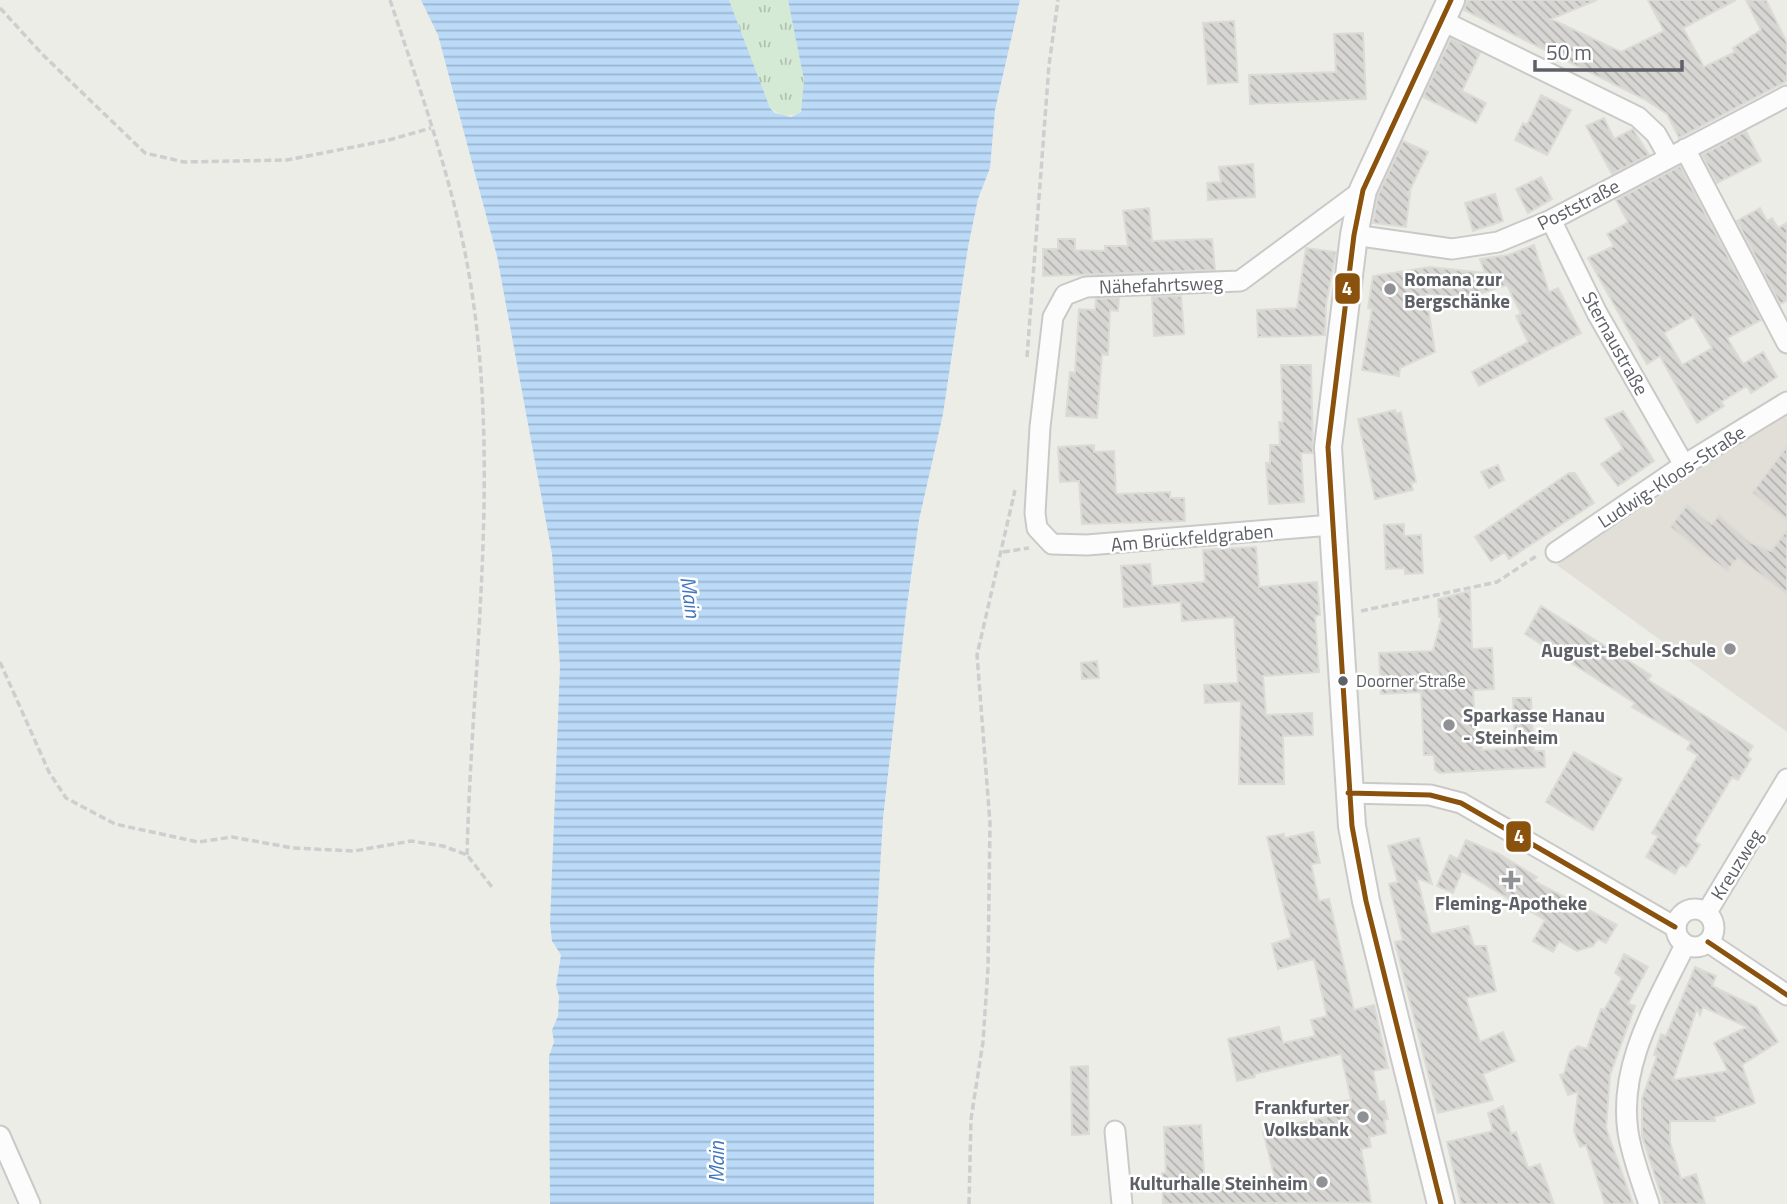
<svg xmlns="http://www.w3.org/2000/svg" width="1787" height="1204" font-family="'Titillium Web',sans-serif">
  <defs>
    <pattern id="grass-tufts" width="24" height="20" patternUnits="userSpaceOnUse" patternTransform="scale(1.75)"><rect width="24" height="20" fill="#d5ead4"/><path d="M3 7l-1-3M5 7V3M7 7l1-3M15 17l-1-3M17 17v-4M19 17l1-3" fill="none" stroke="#b0c1b0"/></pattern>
    <pattern id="water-rules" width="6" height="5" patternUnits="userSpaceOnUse" patternTransform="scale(1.75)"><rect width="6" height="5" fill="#bbdaf8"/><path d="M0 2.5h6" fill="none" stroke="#9bb4cd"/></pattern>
    <pattern id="building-back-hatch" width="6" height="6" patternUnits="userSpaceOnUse" patternTransform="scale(1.75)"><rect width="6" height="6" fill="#d7d6d3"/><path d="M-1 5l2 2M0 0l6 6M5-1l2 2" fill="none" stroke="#b2b1af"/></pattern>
  </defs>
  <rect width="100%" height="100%" fill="#edede8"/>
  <path fill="#e1dfd7" d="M1787,411v321l-230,-167z"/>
  <path fill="url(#grass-tufts)" d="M729,0h59c6,30 25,87 11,114l-16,2 -13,-8z"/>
  <path fill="url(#water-rules)" d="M421,0h308l41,108 5,5 16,4 10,-5 3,-32 -16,-80h232l-25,110 -5,58 -12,31 -10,48 -25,167 -24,106 -13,92 -23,207 -9,149v236h-324l-1,-148 5,-14 -2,-12 6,-14 1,-20 -3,-10 5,-31 -9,-14 -2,-18 10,-257 -8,-112 -55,-298 -59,-221z"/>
  <path fill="url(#building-back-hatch)" stroke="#dcdcd7" stroke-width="2" fill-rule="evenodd" d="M1467,0h130l-46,19 70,33 43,-21 -16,-31h88l-53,28 21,39 31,-15 -2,-4 28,-18 -15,-30h20l21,43v38l-108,57 -12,-24 -23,-15 -180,-89z
    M1234,21l4,61 -30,2 -5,-61z
    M1363,33l3,66 -116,5 -1,-29 87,-3 -2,-38z
    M1451,38l29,15 -18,38 24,12 -10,20 -53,-26z
    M1541,95l30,15 -24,45 -32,-15 8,-17 4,2z
    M1604,118l10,21 19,-10 16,26 -37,19 -26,-48z
    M1746,131l15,30 -44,22 -15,-28z
    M1403,141l25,11 -20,42 2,-1 -4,34 -33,-4 5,-28z
    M1253,164l2,33 -47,3 -1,-17 14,-1 -2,-15z
    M1680,166l81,154 -34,18 16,26 20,-12 14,25 -26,16 -4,-7 -26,16 3,4 -27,17 -37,-67 -13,8 -59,-106 26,-12 -7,-12 21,-12 -12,-22zM1693,316l19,32 -30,17 -18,-32z
    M1541,177l11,22 -24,14 -12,-24z
    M1495,194l8,27 -30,10 -8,-28z
    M1149,208l3,33 60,-2 3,31 -172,6v-27h15v-10h17v11l30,1v-5h23l-5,-35z
    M1760,208l7,13 5,-3 6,10 9,-5v78l-7,3 -43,-83z
    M1534,245l15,47 9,-4 23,45 -102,53 -7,-14 56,-30 -12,-26 5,-2 -14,-29 -41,13 -40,-4 9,58 -35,16 -1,8 -37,-6 10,-61 -4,-1 5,-32 57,-9 55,6 -5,-14 28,-4z
    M1306,248l30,4 -10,52 -1,31 -67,2 -1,-27 40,-2z
    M1181,296l3,38 -30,2 -2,-39z
    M1119,298l-1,13 -8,-1 -2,45 -6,-1 -5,64 -31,-2 4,-44 5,1 4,-64 16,1 1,-11z
    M1281,365h30l2,88h-12l3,49 -35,2 -3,-41h4v-18h10l-1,-23h4z
    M1395,410l1,4 5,-2 15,70 -5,1 2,7 -38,9 -17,-80z
    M1623,411l31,50 -36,25 -17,-22 22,-15 -18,-30z
    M1094,445v7l20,-1 2,43 54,-2v6h14l1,23 -103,3 -3,-43 -19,1 -2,-35z
    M1787,446v74l-35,-27z
    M1498,465l6,15 -15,8 -8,-16z
    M1569,473h6l19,30 -85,56 -4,-7 -14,9 -16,-24z
    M1687,505l25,19 7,-9 32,28 20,8 16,-21v64l-49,-36 -11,13 -57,-44z
    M1404,524v12l17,-1 2,38 -18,1v-6l-19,1 -2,-44z
    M1256,547l3,40 58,-5 3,33 -5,1 4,56 -56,4 3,39 46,-2 1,22 -30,1 1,48h-45l2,-83 -36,2 -1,-18 34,-2 -4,-66 -52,4 -1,-19 -57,5 -3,-41 29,-2 2,22 53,-4 -2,-32z
    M1470,591l2,58 20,-1 2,41 -21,1 3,53h6v7l33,-2 -2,-50h18l3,53h10l1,16 -105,6 -5,-3 -1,-15h-10l-3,-63 -40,2 -2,-41 54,-2 9,-34h-3l-1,-18z
    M1541,606l110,69 -3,5 105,66 -6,10 4,3 -13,21 -6,-3 -38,64 6,4 -14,22 -5,-3 -6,10 -29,-17 12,-21 -6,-3 46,-78 -11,-6 4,-7 -59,-35 3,-4 -110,-69z
    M1097,661l2,17 -17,1 -1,-16z
    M1574,752l48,27 -29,51 -47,-28z
    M1313,832l7,31 -9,1 8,37 10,-2 25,111 20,-5 14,63 -15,3 6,31 5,-1 4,18 -4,1 2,13 -17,4 2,10 -10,2 10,53 -208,2 -1,-31h4l-2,-46 37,-2 4,64 69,-14 -11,-44 76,-17 -2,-12 14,-2 -10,-46 -87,20 1,3 -18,4 -9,-42 51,-12 4,16 32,-7 -4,-16 16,-4 -13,-57 -36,10 -6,-25 19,-6 -24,-101 17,-3v4z
    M1419,838l13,46 -15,-6 14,56 37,-8 6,20h12l10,45 -30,7 14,44 23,-10 12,29 -32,13 10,26 -55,13 -43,-171 8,-2 -14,-56 9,-2 -10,-36z
    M1466,840l33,14 38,23 -3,4 83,44 -11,18 -8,-4 -5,7 -16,5 -18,-10 -6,11 -20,-11 12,-21 -83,-49 -9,22 -16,-7 13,-31 8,4z
    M1624,954l24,13 -20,37 7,2 -25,69 -4,53 27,76h-28l-19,-59 -6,2 -6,-16 4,-39 -10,3 -8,-20 4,-1 6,-22 8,-6 9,3 14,-40 3,1 18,-32 -7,-5z
    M1695,967l21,9 -4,10 44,21 22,35 -36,23 13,38 -41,14 1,4h-45v21l11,37 15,-5 9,30h-41l-22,-68v-37l15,-43 -3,-1 7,-21 5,2zM1703,1007l44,20 -33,16 14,28 -55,9 24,-72 3,7z
    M1088,1066l1,68 -17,1 -1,-68z
    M1503,1106l8,28 5,-2 12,36 12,-4 14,40h-93l-14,-62 46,-11 -5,-18z"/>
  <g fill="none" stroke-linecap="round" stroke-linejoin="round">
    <g stroke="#c9cac8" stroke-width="23">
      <path id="street" d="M1441,20l197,97 18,17 13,23
        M1685,149l102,194
        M1551,220l46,93 87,152
        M1354,235l98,14 46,-7 53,-22 236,-124
        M1332,525l-245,20 -35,-1 -15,-16 -2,-15 5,-86 13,-110 12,-22 21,-8 154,-6 123,-91
        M1556,552l128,-87 103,-63
        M1348,793l82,2 31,8 214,124
        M1676 928a19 19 0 1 1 38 0a19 19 0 1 1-38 0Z
        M1707,912l80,-133
        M1708,942l79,53
        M1115,1131l7,73
        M0,1136l30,68
        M1649,1204c-8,-24 -17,-47 -21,-72 -10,-68 29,-129 57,-187"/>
    </g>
    <g stroke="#cacaca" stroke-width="30">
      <path id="secondary" d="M1441,1204l-75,-303 -14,-75 -24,-379 26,-212 9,-45 88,-190"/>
    </g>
    <path stroke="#cbcfcd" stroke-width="3.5" stroke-dasharray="7 3.5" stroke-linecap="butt" d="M390,0c30,90 63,181 79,274 33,193 3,388 -2,581
      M0,8l42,46 103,99 39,9 103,-2 102,-20 42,-12
      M1027,357l22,-292 9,-65
      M1003,552l26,-4
      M1361,611l136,-29 41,-27
      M0,662l49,110 17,26 49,26 83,18 34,-5 61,11 61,3 57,-10 32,5 24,9 25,32
      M969,1204l2,-85 12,-77 5,-74 2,-145 -13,-168 38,-165"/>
    <use href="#street" stroke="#fcfcfc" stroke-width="19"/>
    <use href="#secondary" stroke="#fcfcfc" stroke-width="26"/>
    <g stroke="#fff" stroke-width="10">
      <path id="bus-1" d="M1348,793l82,2 31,8 214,124
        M1708,942l79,53
        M1441,1204l-75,-303 -14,-75 -24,-379 26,-212 9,-45 88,-190"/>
    </g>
    <use href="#bus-1" stroke="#8a520c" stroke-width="5"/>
  </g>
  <g fill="#8f9194" stroke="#fff" stroke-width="2.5">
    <circle cx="1390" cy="289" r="7"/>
    <circle cx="1730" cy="649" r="7"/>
    <circle cx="1449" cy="725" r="7"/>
    <path d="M1507.5 869.5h7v7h7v7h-7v7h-7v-7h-7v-7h7z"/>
    <circle cx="1363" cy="1117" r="7"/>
    <circle cx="1322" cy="1182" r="7"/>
  </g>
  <circle fill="#5d6066" stroke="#fff" stroke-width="2.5" cx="1343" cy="681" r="6"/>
  <g text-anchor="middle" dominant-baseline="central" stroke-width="5" stroke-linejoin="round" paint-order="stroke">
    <g font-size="17" fill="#5d6066" stroke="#fff" text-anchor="start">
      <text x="1356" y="681">Doorner Straße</text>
    </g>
    <g font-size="19" fill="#5d6066" stroke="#fff">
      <text transform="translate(1578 204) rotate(-27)">Poststraße</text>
      <text transform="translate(1161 284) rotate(-2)">Nähefahrtsweg</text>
      <text transform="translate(1616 343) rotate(61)">Sternaustraße</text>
      <text transform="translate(1671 476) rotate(-33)">Ludwig-Kloos-Straße</text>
      <text transform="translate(1192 537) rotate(-5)">Am Brückfeldgraben</text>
      <text transform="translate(1736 864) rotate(-58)">Kreuzweg</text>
    </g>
    <g font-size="19" font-weight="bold" fill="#5d6066" stroke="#fff" text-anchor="end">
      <text x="1404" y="278" text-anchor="start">Romana zur<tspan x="1404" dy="22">Bergschänke</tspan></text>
      <text x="1716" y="649">August-Bebel-Schule</text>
      <text x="1463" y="714" text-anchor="start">Sparkasse Hanau<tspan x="1463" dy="22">- Steinheim</tspan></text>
      <text x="1511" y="902" text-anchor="middle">Fleming-Apotheke</text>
      <text x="1349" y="1106">Frankfurter<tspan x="1349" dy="22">Volksbank</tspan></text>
      <text x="1308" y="1182">Kulturhalle Steinheim</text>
    </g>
    <g font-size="21" font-style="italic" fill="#4076c0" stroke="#fff">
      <text transform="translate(691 597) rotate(82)">Main</text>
      <text transform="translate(716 1162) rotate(-90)">Main</text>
    </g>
  </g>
  <g stroke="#fff" stroke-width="2.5">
    <rect x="1334" y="272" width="27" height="33" rx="7" fill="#8a520c"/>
    <rect x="1505" y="820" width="27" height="33" rx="7" fill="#8a520c"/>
  </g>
  <g font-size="19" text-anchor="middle" font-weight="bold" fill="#fff">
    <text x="1347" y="295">4</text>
    <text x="1519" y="843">4</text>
  </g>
  <path d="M1535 60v10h147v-10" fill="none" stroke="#5d6066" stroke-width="3.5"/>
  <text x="1546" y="60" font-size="21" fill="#5d6066" stroke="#ffffff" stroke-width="5" paint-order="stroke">50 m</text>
</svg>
